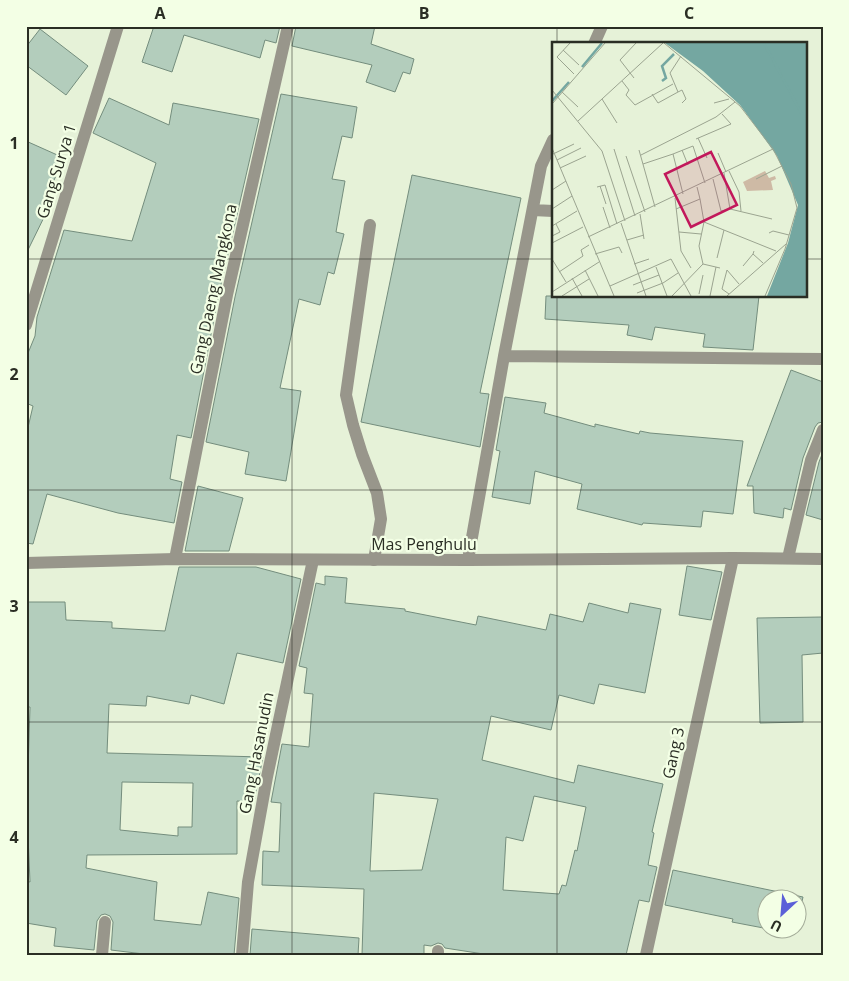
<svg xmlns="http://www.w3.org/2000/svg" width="849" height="981" font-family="'Open Sans',sans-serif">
  <rect width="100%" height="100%" fill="#e6f2d8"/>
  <path fill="#b3cdbc" stroke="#748d7d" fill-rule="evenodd" d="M154,26h126l-4,17 -11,-3 -5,18 -76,-23 -12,37 -30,-10z
    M296,26h79l-4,18 43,15 -4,15 -7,-2 -8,20 -29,-10 6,-17 -80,-19z
    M40,29l48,37 -22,29 -40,-30v-18z
    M281,94l76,13 -5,31 -10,-2 -10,43 13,2 -9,51 8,2 -10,40 -6,-2 -8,33 -21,-6 -19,89 21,3 -15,90 -41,-7 4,-22 -43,-10 29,-145z
    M109,98l60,27 4,-22 86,16 -40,174 -28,145 -14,-3 -7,44 12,3 -8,41 -56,-10 -71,-19 -14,50 -7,-1v-107l7,-30 -7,-3v-45l9,-22 2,-19 27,-87 68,11 24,-78 -63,-30z
    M26,141l38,17 -19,42 6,3 -25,51z
    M412,175l109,23 -41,195 9,1 -9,53 -119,-25z
    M546,296h213l-6,54 -50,-3 2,-13 -50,-7 -3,13 -25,-5 2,-10 -84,-6z
    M791,370l32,12v40l-5,1 -3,4 -12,31 -12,52 -7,-2 -1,10 -29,-5 -1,-27h-6z
    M505,397l41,6 -2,10 51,14v-3l44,10 1,-3 10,2 93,8 -10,73 -30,-3 -2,16 -58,-4 -1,2 -65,-16 5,-25 -47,-13 -5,33 -38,-7 8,-46 -4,-1z
    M823,452v68l-17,-5 13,-53z
    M198,486l45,12 -14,53h-44z
    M687,566l35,6 -11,48 -32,-5z
    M179,567h77l45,12 -18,84 -46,-10 -13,51 -33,-9 -2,9 -42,-8 -1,10 -37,-2 -2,49 156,4 -9,45 -17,-1v53l-150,1 -1,13 71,14 -3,38 47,5 7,-33 31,6 -5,57h-82l-41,-5 2,-28 -3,-6 -5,-2 -4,1 -4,6 -3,29 -40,-4 2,-18 -30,-5v-42l4,1 -2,-46h-2l4,-129h-4v-105h39l1,18 46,2v6l53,3zM122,782l71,1 -1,44h-14v9l-58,-6z
    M325,576l22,2 -2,25 60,6v2l71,14 2,-9 68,14 4,-16 33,8 6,-19 39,10 2,-10 31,6 -16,84 -46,-9 -5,20 -35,-9 -8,35 -60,-14 -9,44 92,23 4,-18 85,19 -11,48 2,1 -6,32 9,2 -8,35 -10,-2 -13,55h-136l-45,-7 -3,-4 -4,-1 -7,3 -7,-1v10h-62l2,-66 -102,-4 1,-34 16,1 2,-49 -10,-1 11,-58 27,3 4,-53 -9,-1 3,-25 -8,-2 17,-83 9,2zM374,793l64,6 -16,71 -52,1zM534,796l52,11 -9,44 -2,-1 -9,36 -4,-1 -3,9 -56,-4 3,-53 17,4z
    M823,617v36l-21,2 1,67 -43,1 -3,-105z
    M673,870l130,27 -7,31v-30h-30v30h30l-1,6 -63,-12 1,-3 -68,-14z
    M252,929l107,9 -1,17h-108z"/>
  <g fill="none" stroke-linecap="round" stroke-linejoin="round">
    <path stroke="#98968b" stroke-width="12" d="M370,225l-24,170 7,30 9,29 15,39 4,26 -7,41"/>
    <path stroke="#98968b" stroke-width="12" d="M594,44l8,-18
      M533,210l20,1
      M26,325l92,-299
      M504,356l37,-190 12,-26
      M788,558l23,-98 12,-30
      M175,559l52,-264 61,-269
      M468,560l36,-204 319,3
      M102,955l3,-33
      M242,955l6,-73 19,-105 46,-217
      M438,955v-4
      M646,955l87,-397"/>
    <path stroke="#98968b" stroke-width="12" d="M26,563l149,-4 293,1 265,-2 90,1"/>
  </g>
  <path fill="none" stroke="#2a2e24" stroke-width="1" stroke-opacity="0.55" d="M292,26v929M557,26v18M26,259h527M805,259h18M557,296v659M26,490h797M26,722h797"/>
  <g text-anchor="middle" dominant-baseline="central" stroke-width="4.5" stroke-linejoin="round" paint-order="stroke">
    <g font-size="16" fill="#2a2e24" stroke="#f3ffe5">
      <text transform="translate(56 171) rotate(-73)">Gang Surya 1</text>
      <text transform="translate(213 289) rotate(-78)">Gang Daeng Mangkona</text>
      <text x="424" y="544">Mas Penghulu</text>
      <text transform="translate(256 753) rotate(-79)">Gang Hasanudin</text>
      <text transform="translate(673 753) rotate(-78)">Gang 3</text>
    </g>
  </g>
  <g transform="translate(552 42)">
    <rect width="255" height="255" fill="#e6f2d8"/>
    <path d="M213,129l4,7 6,-2 1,3 -5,2 2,9 -26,1 -4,-9z" fill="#cebaa5"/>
    <path d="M113,1h142v253h-40l21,-53 10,-38 -21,-49 -37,-51 -37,-34z" fill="#74a7a1"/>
    <path fill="none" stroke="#74a7a1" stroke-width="2.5" d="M212,1l43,81M30,25l20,-24M110,39l4,-3 -4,-12 12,-12M0,59l17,-19"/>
    <path fill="none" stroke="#9ba490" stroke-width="1" d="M112,1l76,63 33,43 18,35 6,24 -12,41 -20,47M11,8l16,15M7,17l15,15M7,17l-2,-2 13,-14M82,36l-14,-18 16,-17M70,39l7,9 -3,5 9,10 38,-21M0,48l50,61 23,70M10,50l16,15M126,50l4,-2 4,9 -4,4M100,52l6,9 20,-11 -8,-19 11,-17M50,57l15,24M162,61l15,-4M0,62l53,-61M26,79l85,-78M146,96l9,20M144,97l35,-15 -9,-10M0,106l62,148M62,107l21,67M87,108l16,57M130,108l6,15M166,111l8,19M1,112l21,-10M89,113l75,-38 19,-15M74,114l19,56M5,118l24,-12M91,122l30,-10M8,126l26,-12M177,129l10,21 2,19M172,131l6,36 42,10M161,137l8,32 9,-2M204,137l26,-13M48,144l6,18M45,145l8,-2 12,39M0,148l14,-9M131,152l-10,-40 20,-8 12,37M123,156l6,53 10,17M148,157l4,23 -5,24 4,18M51,165l7,21M0,167l20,-13M124,167l24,-10 -3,-12M88,172l4,25M152,180l72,29M69,181l25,73M0,184l25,-15M127,190l22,2M217,191l4,-2 16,4M0,194l8,-4 -4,-8M36,195l185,-88M75,198l17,-5M0,201l31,-16M202,209l-1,3 10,9M43,212l24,-7 3,6M165,216l7,-28M0,217l14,23M82,222l15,-5M151,222l17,4M191,224l10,-12M104,225l11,29M33,228l13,26M7,230l24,-16 -2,-6 8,-5M20,236l10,18M81,243l26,-10M58,244l61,-27 20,37M0,250l47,-30M85,251l26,-10 15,-10M147,252l4,-19M177,252l-7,-5 5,-19 12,14M10,254l27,-17M120,254l31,-32M158,254l6,-29M175,254l59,-52"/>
    <path fill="#c2185b" fill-opacity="0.15" stroke="#c2185b" stroke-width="2.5" d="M159,110l26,53 -46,22 -26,-53z"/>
    <rect width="255" height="255" fill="none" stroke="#2a2e24" stroke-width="2.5"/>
  </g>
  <rect width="849" height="981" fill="none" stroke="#f3ffe5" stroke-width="55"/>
  <g transform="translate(782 914) rotate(206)"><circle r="24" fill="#f3ffe5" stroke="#a3ab98"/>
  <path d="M0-4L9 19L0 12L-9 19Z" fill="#5b60d8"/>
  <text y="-8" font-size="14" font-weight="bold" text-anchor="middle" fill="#2a2e24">U</text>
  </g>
  <rect x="28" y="28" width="794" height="926" fill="none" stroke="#2a2e24" stroke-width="2"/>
  <g font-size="16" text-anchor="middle" font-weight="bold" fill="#2a2e24">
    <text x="160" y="19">A</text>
    <text x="424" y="19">B</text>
    <text x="689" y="19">C</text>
    <text x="14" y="149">1</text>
    <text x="14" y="380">2</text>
    <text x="14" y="612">3</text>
    <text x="14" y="843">4</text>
  </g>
</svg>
